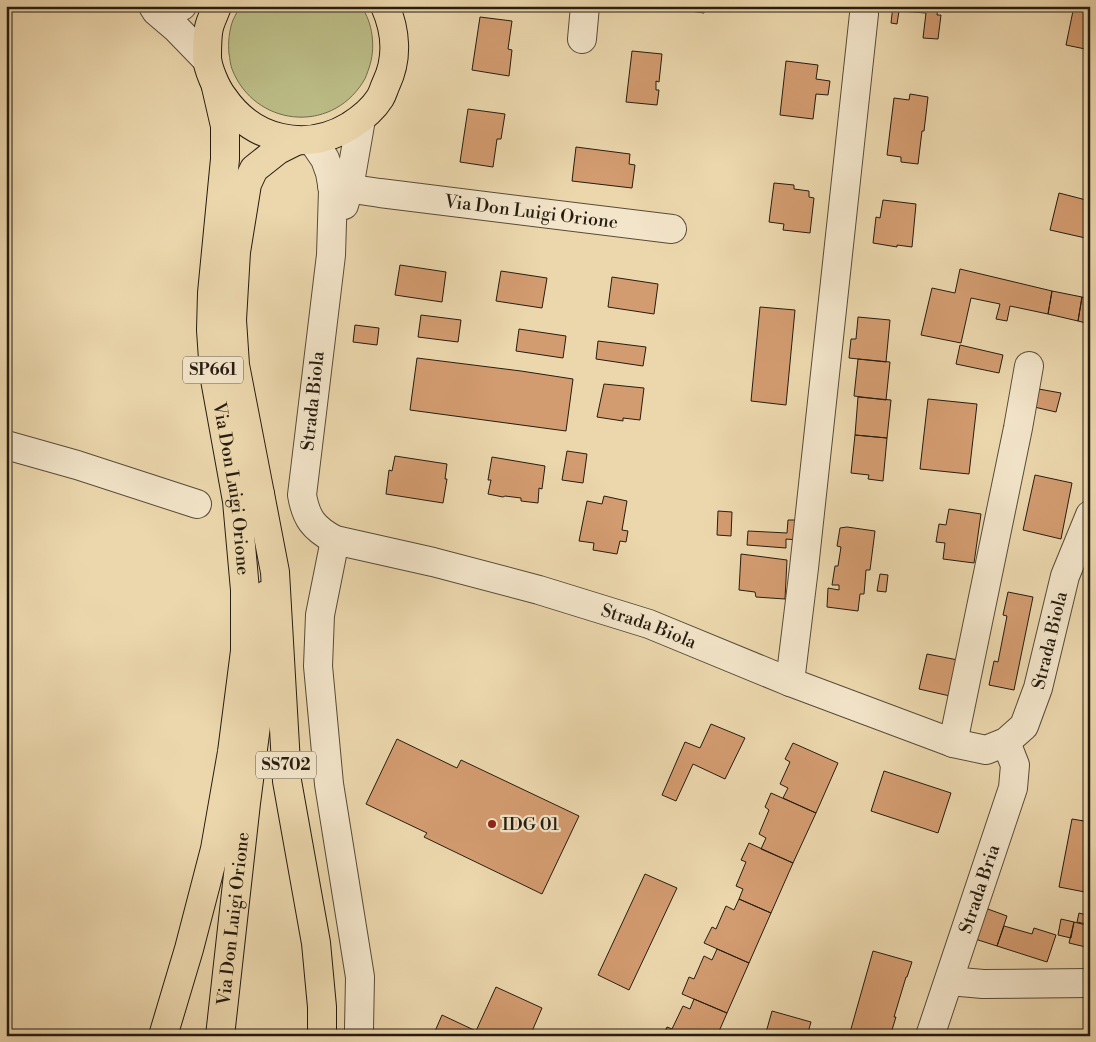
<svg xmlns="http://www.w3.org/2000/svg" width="1096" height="1042" font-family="'Libre Bodoni',serif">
  <rect width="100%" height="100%" fill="#ecd7ad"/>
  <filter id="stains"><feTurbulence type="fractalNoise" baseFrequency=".004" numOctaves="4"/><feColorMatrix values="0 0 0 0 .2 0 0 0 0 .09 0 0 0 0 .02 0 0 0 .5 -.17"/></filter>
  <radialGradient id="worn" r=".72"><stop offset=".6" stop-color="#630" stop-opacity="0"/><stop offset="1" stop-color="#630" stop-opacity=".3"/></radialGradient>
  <path fill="#bcbd87" stroke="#706c4c" d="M240,6h121c12,17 15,42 8,62 -2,5 -3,10 -6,14 -33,53 -109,44 -131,-13 -2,-5 -2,-11 -3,-15 -1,-11 0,-24 4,-34 2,-5 5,-9 7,-14z"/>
  <path fill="#d39c70" stroke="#251c11" d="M683,6h22l-1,7 -21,-3z
    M893,6h45l-1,9h4l-3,24 -15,-1 3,-25 -27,-2 -2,13 -6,-1z
    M1074,6h16v44l-24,-5z
    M480,17l32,4 -4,28 4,1 -3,26 -37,-6z
    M632,51l30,3 -3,28 -3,-1v9h3l-2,15 -31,-3z
    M786,61l32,4 -2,14 14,2 -2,14 -12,-1 -3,25 -33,-4z
    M910,94l18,3 -4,34h-2l-4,33 -17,-2v-5l-14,-2 7,-57 15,2z
    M468,109l37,5 -4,25h-4l-4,28 -33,-5z
    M576,147l54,7 -1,10 6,1 -3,23 -60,-7z
    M774,183l20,2v4l15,2v6l5,1 -4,35 -27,-3 1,-6 -15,-2z
    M1059,193l31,8v38l-40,-9z
    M883,200l33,4 -4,43 -15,-2v2l-24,-4 3,-26 4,1z
    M400,265l46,7 -4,30 -47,-7z
    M960,269l92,22 -4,23 -38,-8 -3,15 -11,-2 4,-15 -29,-6 -10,45 -40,-8 11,-47 23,5z
    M501,271l46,7 -5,30 -46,-7z
    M612,277l46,7 -4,30 -46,-7z
    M1052,291l30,6 -4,24 -30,-7z
    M1082,297l8,2v25l-12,-3z
    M760,307l35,3 -9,95 -35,-4z
    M421,315l40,5 -3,22 -40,-5z
    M858,317l32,3 -4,42 -37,-4 2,-19h5z
    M355,325l24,3 -2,17 -24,-3z
    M519,329l47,7 -3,22 -47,-7z
    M598,341l48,6 -3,19 -47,-7z
    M960,345l43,10 -4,18 -43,-9z
    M417,358l104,13 52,8 -7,52 -156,-21z
    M858,359l32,3 -4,38 -32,-4z
    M604,384l40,4 -4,32 -17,-2v3l-26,-4z
    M1033,388l28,5 -5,19 -26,-6z
    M858,397l33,3 -4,38 -32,-3z
    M928,399l49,5 -8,70 -49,-5z
    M855,435l32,3 -4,43 -15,-2 1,-4 -18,-2z
    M567,451l20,3 -4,29 -21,-3z
    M395,456l52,8 -2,15h2l-4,24 -57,-9 3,-24 3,1z
    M492,457l53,9 -3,23 -3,-1 -1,15 -17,-2v-3l-16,-2 -2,1 -15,-3 3,-14h-3z
    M1035,475l37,8 -11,56 -38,-9z
    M604,496l23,5 -5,29 6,1 -2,11 -6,-1 -3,13 -24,-4 1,-7 -15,-2 8,-40 15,3z
    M949,509l32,5 -7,49 -31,-4 2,-16 -9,-1 3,-18 7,1z
    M718,511l14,1 -1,24 -14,-1z
    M788,520h11l-1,20 -12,-1v9l-39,-3 1,-14 39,2z
    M847,527l28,4 -5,39h-4l-2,24h-4l-2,17 -31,-4 1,-19 11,2v-5h-7l3,-19h3l3,-19 -4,-1 3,-18z
    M741,554l46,6 -2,39 -29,-2 -1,-5 -16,-2z
    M880,574l8,1 -2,17 -9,-1z
    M1008,592l25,5 -19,93 -25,-5 5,-24 4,1 9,-46 -4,-1z
    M927,654l31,6 -8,36 -31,-7z
    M711,724l34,14 -20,41 -32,-15 -17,37 -14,-6 23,-53 15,6z
    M397,739l60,29 4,-8 118,56 -37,78 -118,-57 3,-4 -61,-29z
    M793,743l45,20 -22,50 -33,-15 5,-10 -8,-4 10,-22 -5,-3z
    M884,771l67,22 -13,40 -67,-22z
    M771,793l45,20 -23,50 -32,-14 5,-11 -7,-4 10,-24 -4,-3z
    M1072,819l18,3v71l-31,-6z
    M749,843l44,20 -22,50 -32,-14 4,-10 -7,-3 10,-24 -5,-2z
    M645,874l32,14 -48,102 -31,-15z
    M739,899l32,14 -22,50 -45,-20 8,-16 4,2 10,-23 8,4z
    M985,908l22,8 -10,30 -22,-7z
    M1079,913l11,3v9l-13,-3z
    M1061,919l13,3 -3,16 -13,-3z
    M1074,922l16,4v22l-21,-5z
    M1004,926l28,8 2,-6 22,7 -9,27 -50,-16z
    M717,949l32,14 -22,50 -45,-19 7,-17 5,2 10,-23 8,4z
    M873,951l39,11 -5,15h-1l-12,40h2l-5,16 -4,-2 -1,5h-37z
    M496,987l46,21 -12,28h-97l9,-21 34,16z
    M694,999l33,14 -10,23h-54l4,-9 5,2 11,-23 7,3z
    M772,1011l39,11 -4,14h-42z"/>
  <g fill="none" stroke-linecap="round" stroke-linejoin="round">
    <g stroke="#574b38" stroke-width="30">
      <g id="minor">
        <path d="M153,6l3,5 20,17 31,32"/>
        <path d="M181,6h1"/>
        <path d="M582,39l3,-33"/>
        <path id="s1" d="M312,140l13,19 5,14 3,17 -2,65 -29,240c4,23 11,33 33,45l98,22 106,28 110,34 141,58 163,61 33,7 20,-8 18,-16 14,-38 27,-112 25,-61"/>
        <path id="s2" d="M332,186l48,7 292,36"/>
        <path d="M344,205l5,-17 12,-69"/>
        <path d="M6,445l71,20 120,39"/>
        <path d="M335,540l-15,75 -2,51 11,118 31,193 -1,52"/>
        <path d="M790,682l14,-114 60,-554"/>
        <path d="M953,743l65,-315 11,-62"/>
        <path d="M949,981l34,3 107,-1"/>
        <path id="s3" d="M930,1036l83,-248 2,-23 -9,-23"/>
      </g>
    </g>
    <g stroke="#251c11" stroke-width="30">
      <g id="major">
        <path d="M217,6c-2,6 -5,12 -7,18 -3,8 -3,25 -3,34 1,11 9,30 16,39 29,43 82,56 127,29 11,-7 23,-17 30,-28 3,-5 4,-10 6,-14 12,-25 10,-53 -1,-78"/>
        <path id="s4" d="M216,87l9,39v33l-13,134 -1,37 3,44 23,127 8,89v84"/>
        <path d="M261,517l-1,-23 -25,-129 -3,-45 4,-68 11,-68 7,-15 24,-19 18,-9"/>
        <path id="s5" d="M220,1036l26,-233 18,-139 2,-69"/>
      </g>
    </g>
    <g stroke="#251c11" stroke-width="30">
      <path id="highway" d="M260,494l15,78 12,209 29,162 6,64v29
        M163,1036l26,-87 26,-100 17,-97 13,-101"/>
    </g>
    <use href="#minor" stroke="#f3e5ca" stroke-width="28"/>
    <use href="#major" stroke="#ecd7ad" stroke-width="28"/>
    <use href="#highway" stroke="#ecd7ad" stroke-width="28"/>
  </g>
  <circle fill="#8f2418" stroke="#f3e5ca" stroke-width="2" cx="492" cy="824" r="5"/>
  <g text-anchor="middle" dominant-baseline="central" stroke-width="4.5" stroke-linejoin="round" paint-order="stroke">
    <g fill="#f3e5ca" stroke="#635848" stroke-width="1">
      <rect x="183" y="356.5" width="60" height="27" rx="4"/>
      <rect x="256" y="751.5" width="60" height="27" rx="4"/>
    </g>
    <g font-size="16" font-weight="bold" fill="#251c11">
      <text x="213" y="370">SP661</text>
      <text x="286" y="765">SS702</text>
    </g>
    <g font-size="18" fill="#251c11" stroke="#f3e5ca">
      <text stroke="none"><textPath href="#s2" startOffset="201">Via Don Luigi Orione</textPath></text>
      <text transform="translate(313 401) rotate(-84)">Strada Biola</text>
      <text stroke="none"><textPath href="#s4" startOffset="405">Via Don Luigi Orione</textPath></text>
      <text stroke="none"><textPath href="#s1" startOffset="746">Strada Biola</textPath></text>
      <text stroke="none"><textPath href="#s1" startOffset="1241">Strada Biola</textPath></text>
      <text stroke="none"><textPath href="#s3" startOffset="155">Strada Bria</textPath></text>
      <text stroke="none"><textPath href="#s5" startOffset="118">Via Don Luigi Orione</textPath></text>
    </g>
    <g font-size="18" fill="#251c11" stroke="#f3e5ca" text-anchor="start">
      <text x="502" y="824">IDG 01</text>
    </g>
  </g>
  <rect width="1096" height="1042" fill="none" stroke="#ecd7ad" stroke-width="25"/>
  <rect x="8" y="8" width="1081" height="1027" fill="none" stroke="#251c11" stroke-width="2.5"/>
  <rect x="12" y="12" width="1071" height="1017" fill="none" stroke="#251c11"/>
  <rect width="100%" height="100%" filter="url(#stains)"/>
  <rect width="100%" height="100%" fill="url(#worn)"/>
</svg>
